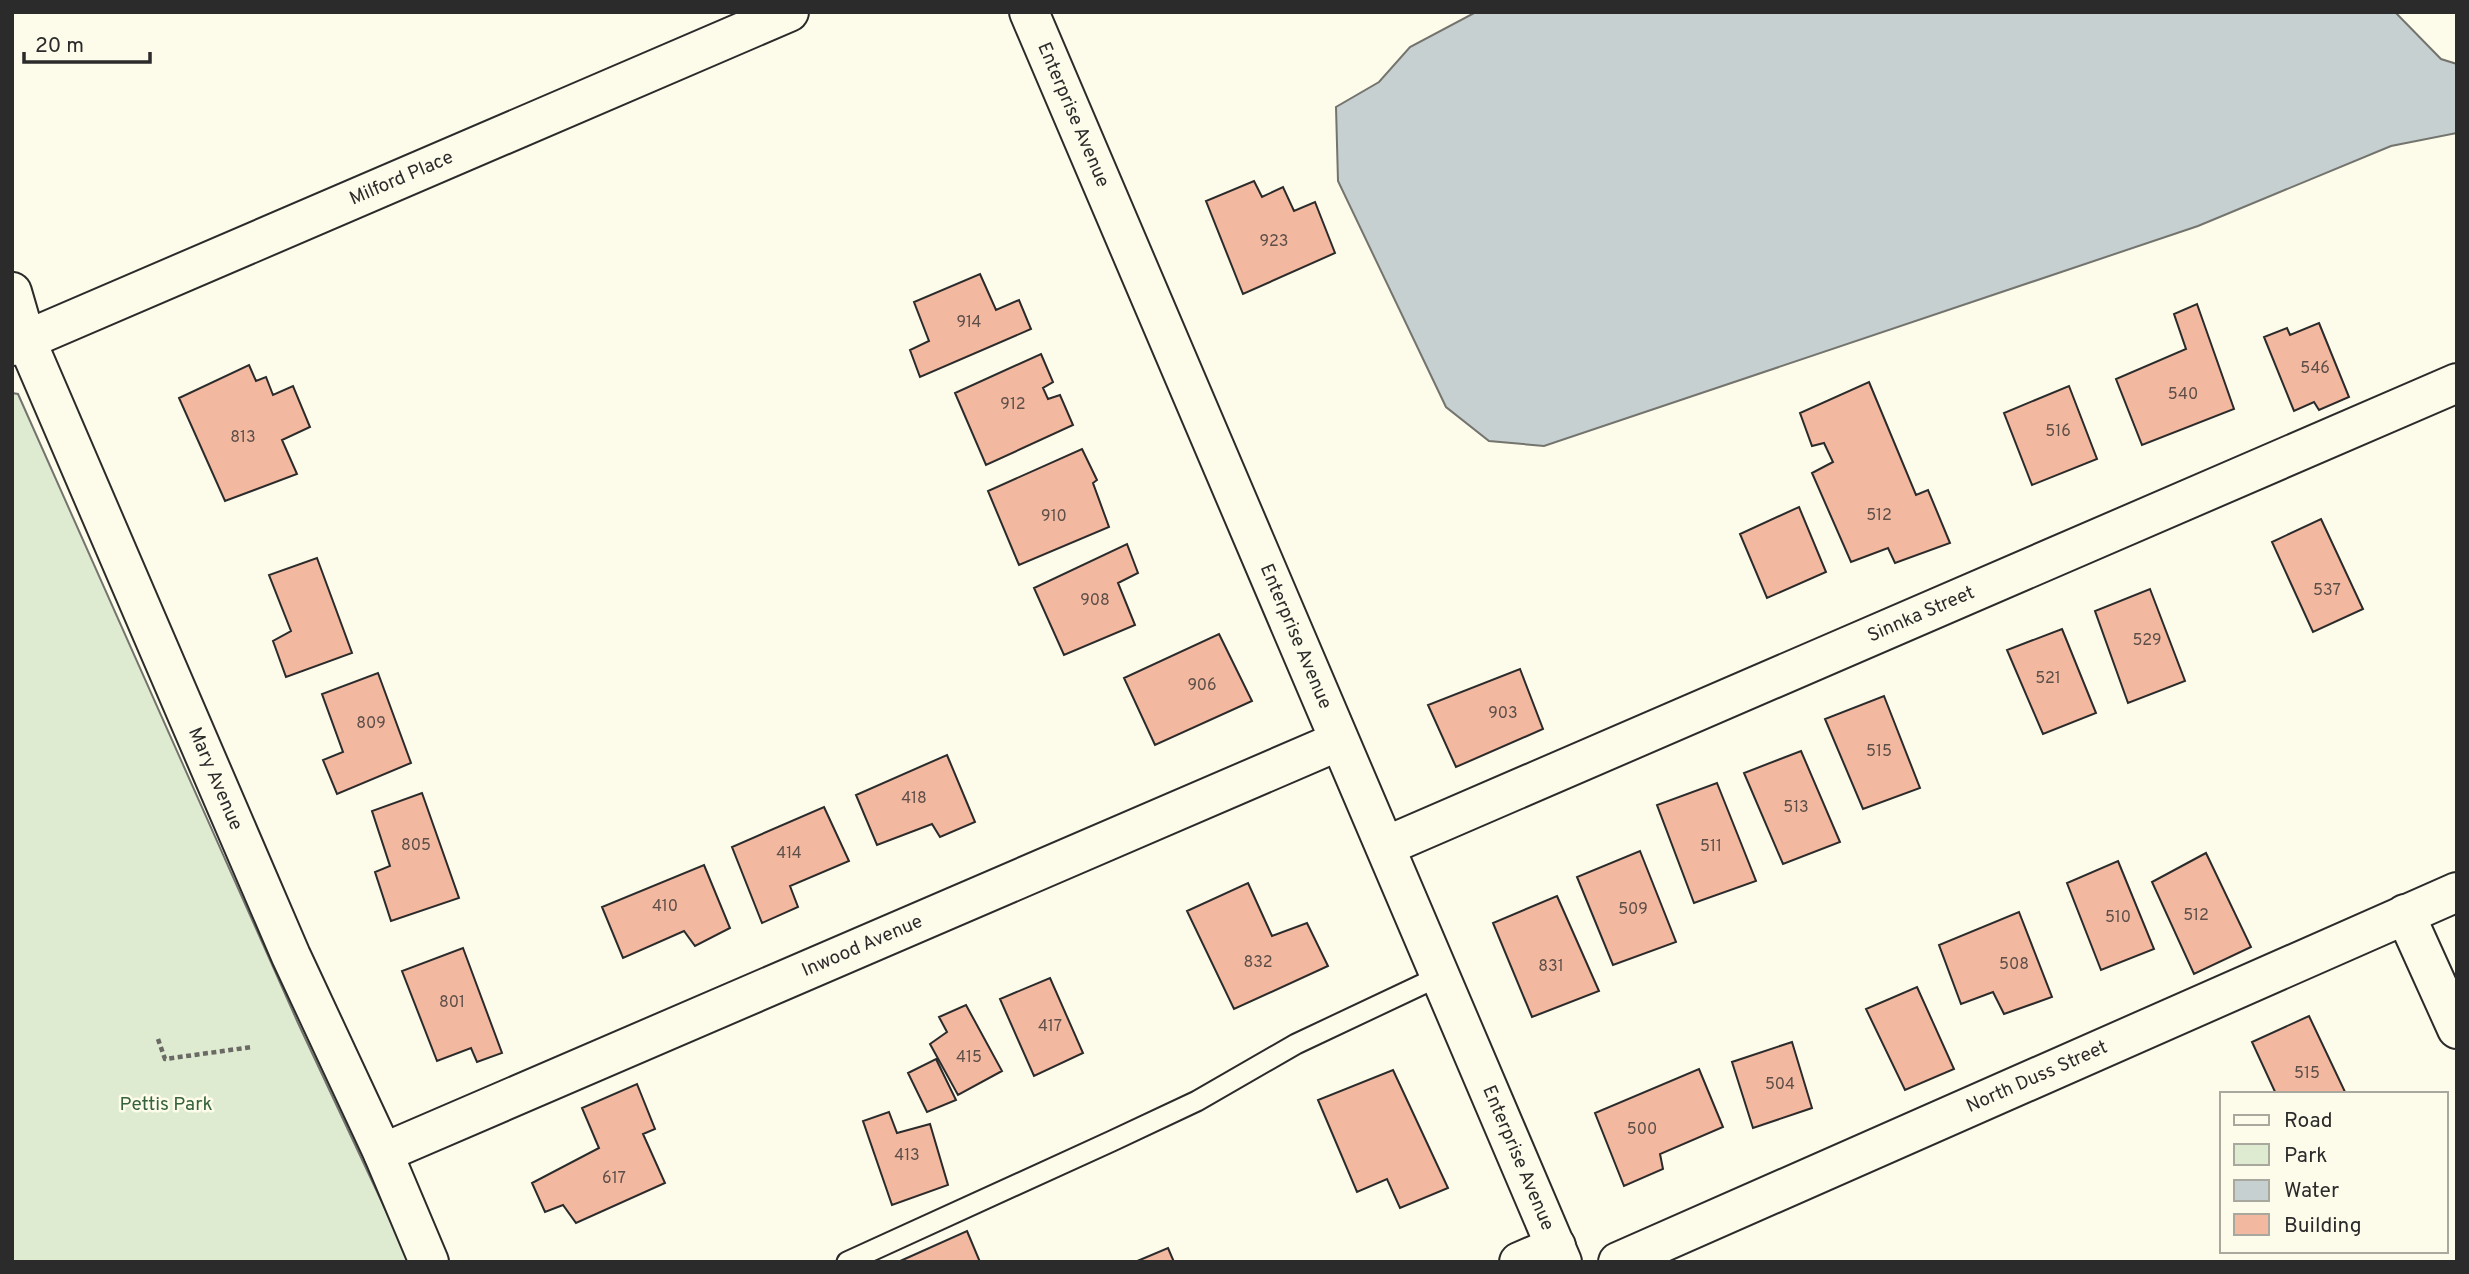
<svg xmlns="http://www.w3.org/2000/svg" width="2469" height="1274" font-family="Overpass,sans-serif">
  <rect width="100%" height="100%" fill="#fdfbea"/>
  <path fill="#deebd1" stroke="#74746e" stroke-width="2" d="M12,393l6,1 280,629 112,239h-398z"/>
  <path fill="#c7d0d0" stroke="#74746e" stroke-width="2" d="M1476,12h919l46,47 16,5v69l-66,13 -193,80 -654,220 -55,-5 -43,-34 -108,-226 -2,-74 43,-25 31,-35z"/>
  <path fill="#f2b8a0" stroke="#2b2b2b" stroke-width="2" d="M1254,181l8,16 21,-10 11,24 21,-9 20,51 -92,41 -37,-93z
    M980,274l16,36 23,-10 12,29 -111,48 -10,-27 19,-9 -15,-39z
    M2197,304l37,105 -92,36 -26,-66 70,-30 -12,-35z
    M2319,323l30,74 -30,13 -5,-8 -20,9 -30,-74 23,-9 3,7z
    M1041,354l12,28 -10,6 5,11 12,-4 13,30 -87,40 -31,-72z
    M249,365l7,16 10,-4 7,18 20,-9 17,41 -28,13 15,34 -72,27 -46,-103z
    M1869,382l47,113 12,-5 22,53 -55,20 -7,-15 -37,14 -39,-89 21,-11 -9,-19 -12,3 -12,-33z
    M2069,386l28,73 -65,26 -28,-72z
    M1082,449l15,31 -4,3 16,44 -90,38 -31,-74z
    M1799,507l27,65 -59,26 -27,-64z
    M2321,519l42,90 -50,23 -41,-90z
    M1127,544l11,29 -20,10 17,42 -71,30 -30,-67z
    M317,558l35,95 -66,24 -13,-36 18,-10 -22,-56z
    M2150,589l35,92 -57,22 -33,-92z
    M2062,629l34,84 -53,21 -36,-84z
    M1219,634l33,67 -97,44 -31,-67z
    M1520,669l23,60 -87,38 -28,-62z
    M378,673l33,90 -74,31 -14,-34 20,-8 -21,-58z
    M1884,696l36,92 -57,21 -38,-90z
    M1801,751l39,91 -57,22 -39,-91z
    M947,755l28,67 -35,15 -8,-13 -55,21 -21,-50z
    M1717,783l39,98 -62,22 -37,-98z
    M422,793l37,105 -68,23 -16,-49 15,-6 -18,-55z
    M824,807l25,54 -59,25 8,21 -36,16 -30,-76z
    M1640,851l36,91 -63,23 -36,-88z
    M2206,853l45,94 -57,27 -42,-92z
    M2118,861l36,88 -53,21 -34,-87z
    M704,865l26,63 -35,18 -11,-15 -61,27 -21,-51z
    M1248,883l24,53 35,-13 21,43 -94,43 -47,-98z
    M1557,896l42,95 -67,26 -39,-94z
    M2019,912l33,85 -48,17 -11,-22 -32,12 -22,-59z
    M463,948l39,105 -25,9 -6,-14 -34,13 -35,-90z
    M1050,978l33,75 -49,23 -34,-77z
    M1917,987l37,82 -49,21 -39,-81z
    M966,1005l36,66 -44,24 -28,-51 17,-12 -8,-15z
    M2309,1016l37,78h-70l-24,-52z
    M1792,1042l20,66 -59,20 -21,-66z
    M936,1059l20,41 -29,12 -19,-39z
    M1699,1069l24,58 -63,27 3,15 -39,17 -29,-73z
    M1393,1070l55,118 -48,20 -13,-29 -30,13 -39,-92z
    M637,1084l18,45 -12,5 22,49 -89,40 -13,-18 -18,7 -13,-29 67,-35 -17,-40z
    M889,1112l8,21 33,-9 18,61 -56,20 -29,-84z
    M967,1231l13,31h-82z
    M1168,1248l6,14h-39z"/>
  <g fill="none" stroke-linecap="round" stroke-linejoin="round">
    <g stroke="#2b2b2b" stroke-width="23">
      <path id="service" d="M847,1262l265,-121 85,-40 99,-57 144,-68"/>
    </g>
    <g stroke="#2b2b2b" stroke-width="42">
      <g id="minor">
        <path id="s1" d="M12,292l14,48 265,616 92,197 46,109"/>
        <path id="s2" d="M12,346l777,-334"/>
        <path id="s3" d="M1386,846l1071,-463"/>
        <path d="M2405,914l52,115"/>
        <path id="s4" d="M383,1153l956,-412"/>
        <path d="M1519,1262l37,-16"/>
        <path id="s5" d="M1618,1262l839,-370"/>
      </g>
    </g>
    <g stroke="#2b2b2b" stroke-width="42">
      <g id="tertiary">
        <path id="s6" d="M1029,12l533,1250"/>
      </g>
    </g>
    <path stroke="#6a6964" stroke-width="4.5" stroke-dasharray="5 3.5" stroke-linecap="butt" d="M158,1039l7,20 87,-12"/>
    <use href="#service" stroke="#fdfbea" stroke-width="19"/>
    <use href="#minor" stroke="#fdfbea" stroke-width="38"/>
    <use href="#tertiary" stroke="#fdfbea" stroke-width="38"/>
  </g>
  <g text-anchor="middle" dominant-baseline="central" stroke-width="5" stroke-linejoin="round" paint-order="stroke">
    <g font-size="16" fill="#5d4e48">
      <text x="1274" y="242">923</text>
      <text x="969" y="323">914</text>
      <text x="2315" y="369">546</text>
      <text x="2183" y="395">540</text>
      <text x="1013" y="405">912</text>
      <text x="2058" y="432">516</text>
      <text x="243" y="438">813</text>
      <text x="1879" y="516">512</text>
      <text x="1054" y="517">910</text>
      <text x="2327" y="591">537</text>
      <text x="1095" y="601">908</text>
      <text x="2147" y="641">529</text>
      <text x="2048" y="679">521</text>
      <text x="1202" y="686">906</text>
      <text x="1503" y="714">903</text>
      <text x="371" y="724">809</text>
      <text x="1879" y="752">515</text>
      <text x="914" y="799">418</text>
      <text x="1796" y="808">513</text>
      <text x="416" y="846">805</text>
      <text x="1711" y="847">511</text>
      <text x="789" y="854">414</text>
      <text x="665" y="907">410</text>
      <text x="1633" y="910">509</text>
      <text x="2196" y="916">512</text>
      <text x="2118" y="918">510</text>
      <text x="1258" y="963">832</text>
      <text x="2014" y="965">508</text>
      <text x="1551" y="967">831</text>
      <text x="452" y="1003">801</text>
      <text x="1050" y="1027">417</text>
      <text x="969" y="1058">415</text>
      <text x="2307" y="1074">515</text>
      <text x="1780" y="1085">504</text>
      <text x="1642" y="1130">500</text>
      <text x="907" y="1156">413</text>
      <text x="614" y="1179">617</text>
    </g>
    <g font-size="19" fill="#2b2b2b" stroke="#fdfbea">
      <text stroke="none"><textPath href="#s6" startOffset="112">Enterprise Avenue</textPath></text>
      <text stroke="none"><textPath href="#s2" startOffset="424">Milford Place</textPath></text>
      <text stroke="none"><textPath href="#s3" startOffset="583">Sinnka Street</textPath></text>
      <text stroke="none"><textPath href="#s6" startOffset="679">Enterprise Avenue</textPath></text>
      <text stroke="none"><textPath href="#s1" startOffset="528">Mary Avenue</textPath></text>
      <text stroke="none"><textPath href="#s4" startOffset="522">Inwood Avenue</textPath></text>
      <text stroke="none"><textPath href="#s5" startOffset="458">North Duss Street</textPath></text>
      <text stroke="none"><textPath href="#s6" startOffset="1246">Enterprise Avenue</textPath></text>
    </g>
    <g font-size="19" fill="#34623c" stroke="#fdfbea">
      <text x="166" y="1105">Pettis Park</text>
    </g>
  </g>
  <rect width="2469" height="1274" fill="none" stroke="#2b2b2b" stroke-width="28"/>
  <rect x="2220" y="1092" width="228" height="161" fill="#fdfbea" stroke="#a9a89e" stroke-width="2"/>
  <rect x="2234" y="1115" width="35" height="10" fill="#fdfbea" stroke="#a9a89e" stroke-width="2"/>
  <text x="2284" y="1127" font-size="21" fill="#2b2b2b">Road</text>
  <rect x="2234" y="1144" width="35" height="21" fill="#deebd1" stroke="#a9a89e" stroke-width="2"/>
  <text x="2284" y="1162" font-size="21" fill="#2b2b2b">Park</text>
  <rect x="2234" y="1180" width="35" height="21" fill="#c7d0d0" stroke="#a9a89e" stroke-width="2"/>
  <text x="2284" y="1197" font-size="21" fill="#2b2b2b">Water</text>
  <rect x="2234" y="1214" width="35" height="21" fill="#f2b8a0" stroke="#a9a89e" stroke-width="2"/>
  <text x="2284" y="1232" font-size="21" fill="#2b2b2b">Building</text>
  <path d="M24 52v10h126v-10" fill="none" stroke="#2b2b2b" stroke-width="3.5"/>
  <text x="35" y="52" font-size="21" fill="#2b2b2b" stroke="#fdfbea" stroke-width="5" paint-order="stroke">20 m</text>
</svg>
